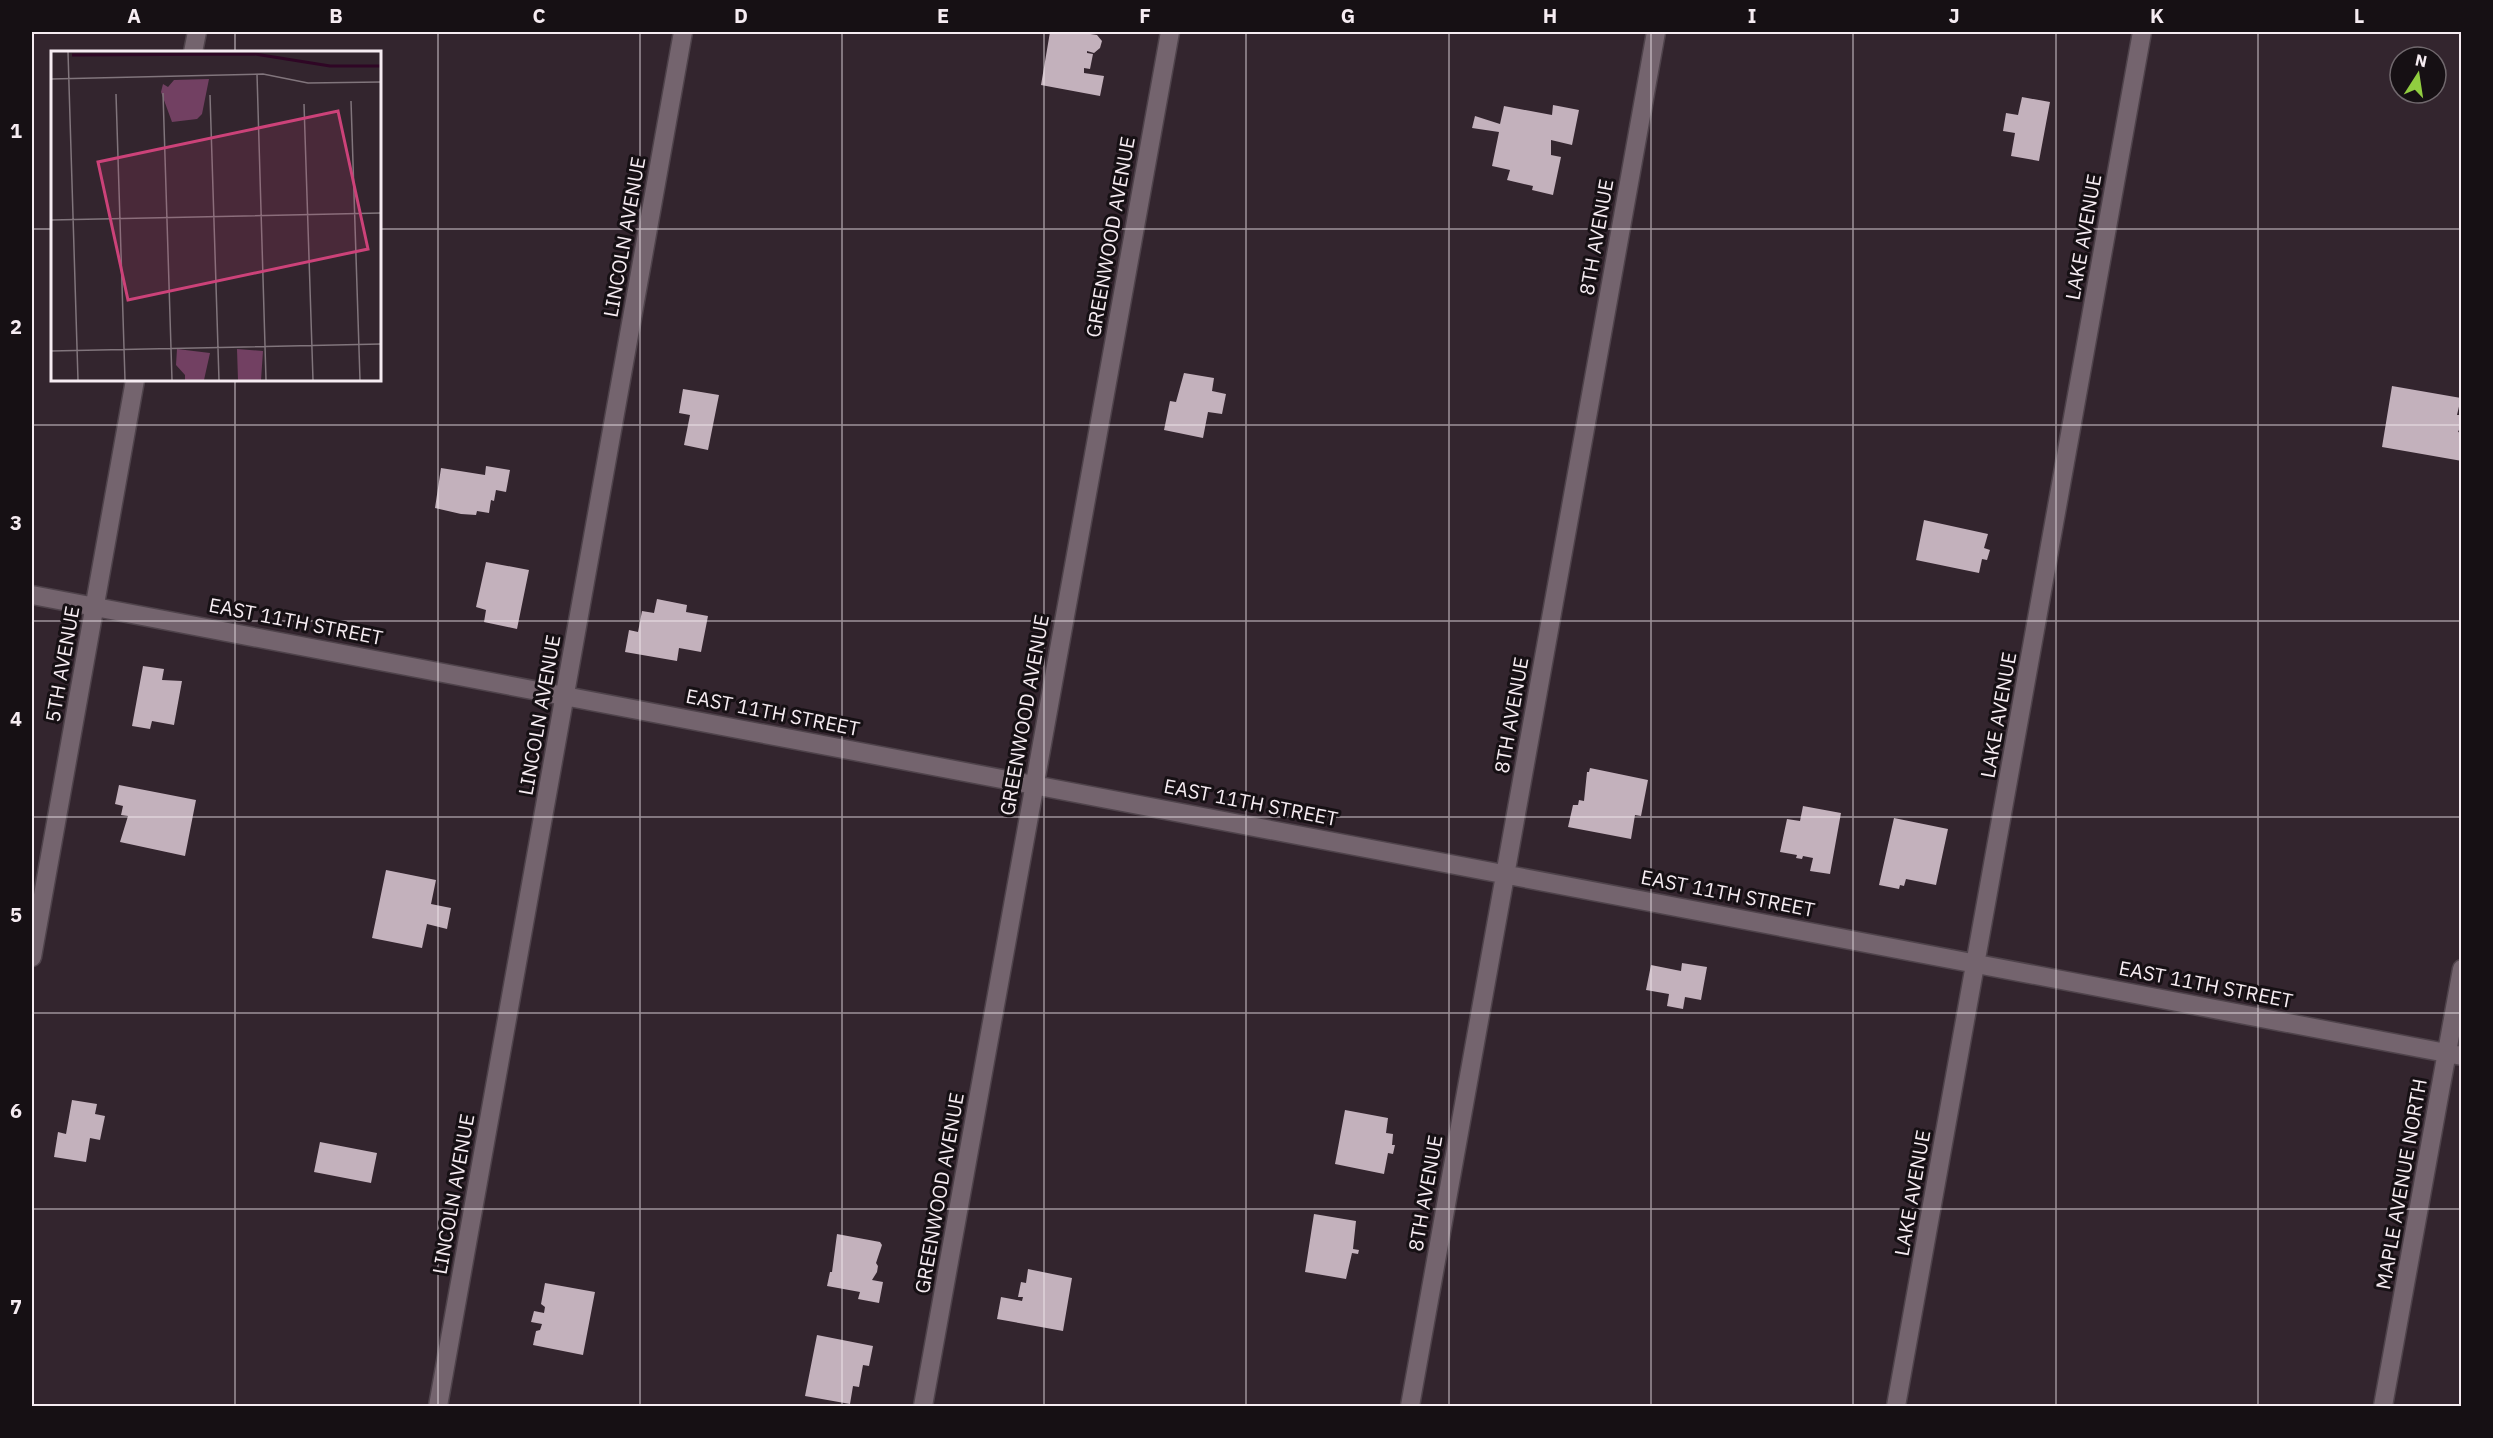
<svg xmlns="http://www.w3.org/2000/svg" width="2493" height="1438" font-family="'IBM Plex Sans',sans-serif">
  <rect width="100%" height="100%" fill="#33252e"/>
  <path fill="#c3b1bc" d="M1050,32h27l20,3 5,6 -2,7 -6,5 -7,-2v2l6,1 -3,15 -6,-1v5l20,3 -4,20 -59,-11z
    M2022,97l28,5 -11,59 -28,-5 4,-23 -12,-2 3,-18 12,2z
    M1553,105l26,5 -7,35 -21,-5v15l10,2 -8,38 -21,-5 1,-4 -26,-6 3,-10 -18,-4 7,-34 -27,-4 3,-12 25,8 4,-18 48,9z
    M1184,373l30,5 -2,13 14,3 -4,20 -14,-2 -5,26 -39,-8 6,-29 6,1z
    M2392,386l69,12 -4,17h4l1,8 -4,9 4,1v28l-80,-14z
    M683,389l36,6 -11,55 -24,-5 6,-30 -11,-2z
    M486,466l24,4 -4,22 -10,-2 -2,11 -3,-1 -2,13 -12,-2 -1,4 -15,-1 -26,-6 6,-40 44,7z
    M1924,520l64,14 -4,14 6,2 -3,10 -5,-1 -3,14 -63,-13z
    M486,562l43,8 -12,59 -33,-7 2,-12 -10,-3z
    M657,599l30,6 -1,7 22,4 -7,36 -22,-4 -2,13 -52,-9 4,-22 9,2 4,-21 12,2z
    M143,666l21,3 -2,11 20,1 -8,44 -22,-4 -2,8 -18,-3z
    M1590,768l58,12 -7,36 -6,-1 -4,24 -63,-12 5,-22h5l1,-5 5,1 3,-29h2z
    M119,785l77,15 -11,56 -65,-14 8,-26 -7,-1 2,-9 -8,-2z
    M1803,806l38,7 -11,61 -20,-3 3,-13 -10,-2 -1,3 -6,-1 1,-3 -17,-3 7,-33 13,2z
    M1894,818l54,11 -12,56 -30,-6 -2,7 -4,-1 -1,4 -20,-4z
    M386,870l50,10 -5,24 20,4 -4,21 -20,-5 -5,24 -50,-10z
    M1682,963l25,4 -6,33 -16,-3 -2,12 -16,-3 2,-12 -23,-4 5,-25 30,6z
    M72,1100l25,4 -2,10 10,2 -5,24 -10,-2 -4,24 -32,-5 4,-25 8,2z
    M1345,1110l43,8 -2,15 7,1 -1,11h3l-2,9 -5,-1 -4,21 -49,-10z
    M320,1142l57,11 -6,30 -57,-11z
    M1314,1214l42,7 -3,28 6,1 -1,4 -6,-1 -6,26 -41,-7z
    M837,1234l43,8 2,3 -6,18 2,3 -1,6 -5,8 11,2 -4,21 -21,-4 2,-7 -33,-6 3,-14h2z
    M1028,1269l44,9 -9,53 -66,-12 4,-22 21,4 1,-4h-5l3,-15 5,1z
    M545,1283l50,9 -12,63 -50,-10 3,-14 4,-1 2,-6 -11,-2 3,-11 10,2 1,-6 -4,-3z
    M817,1335l56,11 -4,20 -6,-1 -4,22 -6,-1 -3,18 -45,-8z"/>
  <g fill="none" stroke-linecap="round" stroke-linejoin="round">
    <g stroke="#4f434b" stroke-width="21">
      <path id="minor" d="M193,52l4,-20
        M32,595l2430,461
        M32,957l103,-577
        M438,1406l245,-1374
        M923,1406l247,-1374
        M1410,1406l246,-1374
        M1896,1406l246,-1374
        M2383,1406l79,-437"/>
    </g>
    <use href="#minor" stroke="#74646e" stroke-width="18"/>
  </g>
  <path fill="none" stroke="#f6ecf2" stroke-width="1.5" stroke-opacity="0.55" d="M235,32v20M438,32v1374M640,32v1374M842,32v1374M1044,32v1374M1246,32v1374M1449,32v1374M1651,32v1374M1853,32v1374M2056,32v1374M2258,32v1374M32,229h20M380,229h2082M235,380v1026M32,425h2430M32,621h2430M32,817h2430M32,1013h2430M32,1209h2430"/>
  <g text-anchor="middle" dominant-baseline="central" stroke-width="6" stroke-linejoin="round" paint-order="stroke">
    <g font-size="20" fill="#f6ecf2" stroke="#161014">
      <text transform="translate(624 237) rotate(-80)">LINCOLN AVENUE</text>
      <text transform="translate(1110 237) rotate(-80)">GREENWOOD AVENUE</text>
      <text transform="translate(1596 237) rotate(-80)">8TH AVENUE</text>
      <text transform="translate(2083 237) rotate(-80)">LAKE AVENUE</text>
      <text transform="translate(296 621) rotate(11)">EAST 11TH STREET</text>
      <text transform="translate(62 664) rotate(-80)">5TH AVENUE</text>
      <text transform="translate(773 712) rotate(11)">EAST 11TH STREET</text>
      <text transform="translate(539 715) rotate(-80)">LINCOLN AVENUE</text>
      <text transform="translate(1024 715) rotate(-80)">GREENWOOD AVENUE</text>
      <text transform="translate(1511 715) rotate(-80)">8TH AVENUE</text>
      <text transform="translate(1998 715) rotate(-80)">LAKE AVENUE</text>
      <text transform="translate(1251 802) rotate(11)">EAST 11TH STREET</text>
      <text transform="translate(1728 893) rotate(11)">EAST 11TH STREET</text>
      <text transform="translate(2206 984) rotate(11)">EAST 11TH STREET</text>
      <text transform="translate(2401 1184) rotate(-80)">MAPLE AVENUE NORTH</text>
      <text transform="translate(939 1193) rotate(-80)">GREENWOOD AVENUE</text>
      <text transform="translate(1425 1193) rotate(-80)">8TH AVENUE</text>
      <text transform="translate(1912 1193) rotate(-80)">LAKE AVENUE</text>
      <text transform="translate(453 1194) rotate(-80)">LINCOLN AVENUE</text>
    </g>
  </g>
  <g transform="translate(51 51)">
    <rect width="330" height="330" fill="#33252e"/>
    <path d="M158,28l-7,35 -5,5 -25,3 -11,-30 2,-8 5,3 6,-7zM126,298l33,4 -6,27h-19v-5l-9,-10zM186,298l26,2 -2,29h-23z" fill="#724062"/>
    <path fill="none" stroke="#2f0625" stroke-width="3" d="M21,4l183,-1 75,12h51"/>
    <path fill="none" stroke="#81757c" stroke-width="1.5" d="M17,1l10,328M206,23l9,306M0,28l212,-5 45,9 73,-1M112,42l9,287M65,43l9,286M159,44l9,285M300,50l9,279M253,53l9,276M0,169l330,-7M0,300l330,-7"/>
    <path fill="#cc4279" fill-opacity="0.15" stroke="#cc4279" stroke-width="3" d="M287,60l30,138 -240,51 -30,-138z"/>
    <rect width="330" height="330" fill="none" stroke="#f6ecf2" stroke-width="3"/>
  </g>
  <rect width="2493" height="1438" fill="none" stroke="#161014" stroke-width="66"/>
  <g transform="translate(2418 75) rotate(12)"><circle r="28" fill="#161014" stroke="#70686d" stroke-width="1.5"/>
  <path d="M0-4.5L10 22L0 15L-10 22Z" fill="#91cd40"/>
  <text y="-9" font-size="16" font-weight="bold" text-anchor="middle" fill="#f6ecf2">N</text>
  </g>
  <rect x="33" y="33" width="2427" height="1372" fill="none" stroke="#f6ecf2" stroke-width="2"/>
  <g font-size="20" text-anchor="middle" font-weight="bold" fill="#f6ecf2">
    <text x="134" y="23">A</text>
    <text x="336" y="23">B</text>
    <text x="539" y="23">C</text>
    <text x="741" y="23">D</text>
    <text x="943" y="23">E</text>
    <text x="1145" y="23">F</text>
    <text x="1348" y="23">G</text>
    <text x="1550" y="23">H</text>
    <text x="1752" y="23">I</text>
    <text x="1954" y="23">J</text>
    <text x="2157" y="23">K</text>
    <text x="2359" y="23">L</text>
    <text x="16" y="138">1</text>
    <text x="16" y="334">2</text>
    <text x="16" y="530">3</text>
    <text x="16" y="726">4</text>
    <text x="16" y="922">5</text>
    <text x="16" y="1118">6</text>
    <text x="16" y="1314">7</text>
  </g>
</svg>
